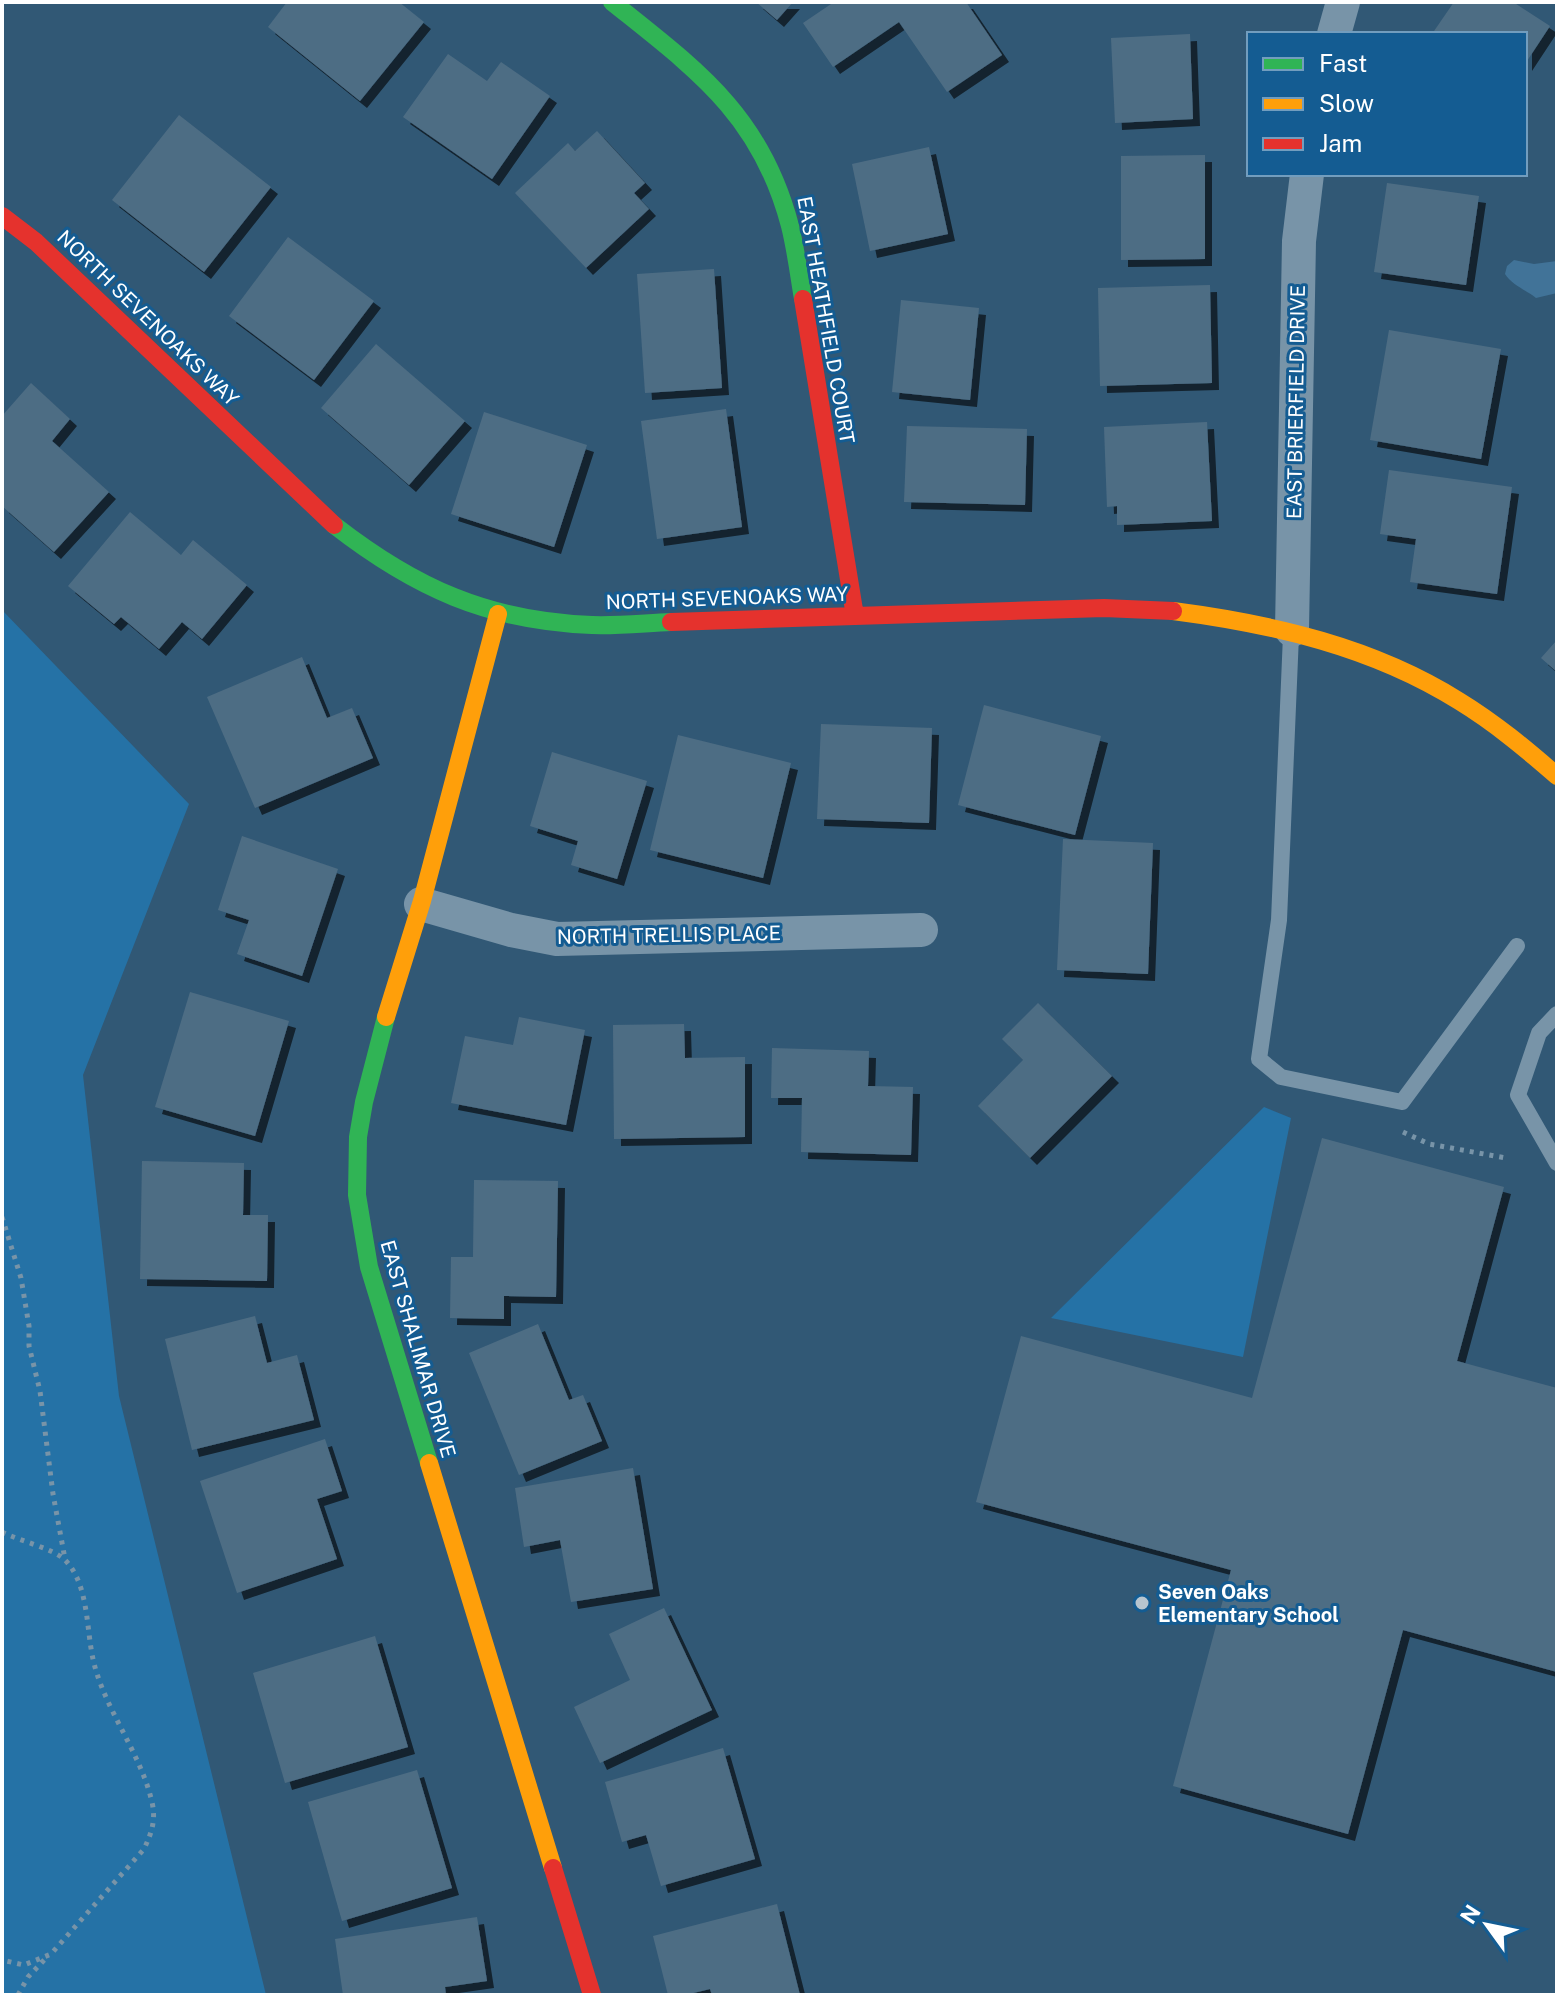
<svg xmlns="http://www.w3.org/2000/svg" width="1559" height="1997" font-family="'Public Sans',sans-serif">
  <defs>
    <filter id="shadow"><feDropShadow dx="7" dy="7" stdDeviation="0" flood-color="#0009"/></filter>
  </defs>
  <rect width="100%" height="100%" fill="#315875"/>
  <path fill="#2572a6" d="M2,610l187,194 -106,271 36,321 147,599h-264z
    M1264,1107l27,11 -48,239 -192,-39z"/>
  <path fill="#417398" d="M1514,260l20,4 23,-3v32l-21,5c-10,-8 -24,-13 -31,-24l2,-8z"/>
  <path fill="#4e6d84" filter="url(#shadow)" d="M287,2h112l25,20 -64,79 -92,-74z
    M756,2h37l-16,18z
    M834,2h132l36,53 -55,37 -48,-70 -66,45 -30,-44z
    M1454,2h59l37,24 -25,38v-30h-93z
    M1190,34l3,85 -78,4 -4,-85z
    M448,54l39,27 14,-19 49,34 -58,83 -89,-62z
    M179,115l92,72 -67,85 -92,-72z
    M597,131l48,52 -11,10 15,16 -63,59 -71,-75 53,-50 7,8z
    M929,147l19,87 -78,17 -18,-87z
    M1205,155v104l-84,1v-104z
    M1387,183l92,13 -13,89 -92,-13z
    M288,237l86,64 -60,79 -85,-64z
    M714,269l8,119 -77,5 -8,-119z
    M1210,285l2,98 -112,3 -2,-98z
    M901,300l78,8 -9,92 -78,-8z
    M1389,330l112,19 -20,110 -111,-19z
    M376,344l89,77 -56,64 -88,-77z
    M31,383l39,36 -18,22 57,51 -55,60 -52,-46v-90z
    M726,409l16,118 -85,12 -16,-118z
    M484,412l103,33 -33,102 -103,-33z
    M1207,422l5,99 -95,4v-19l-10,1 -3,-80z
    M907,426l120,3 -2,76 -121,-3z
    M1389,470l123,17 -15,107 -87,-12 6,-43 -36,-5z
    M130,512l51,43 12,-15 54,45 -45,54 -20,-17 -23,27 -38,-32 -7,7 -46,-38z
    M1557,640v32l-16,-14z
    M302,657l25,61 25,-10 21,50 -118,50 -48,-111z
    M984,705l117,31 -26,99 -117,-30z
    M821,724l111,4 -3,95 -112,-4z
    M678,735l113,28 -28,115 -113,-28z
    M552,752l95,29 -30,98 -46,-14 7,-24 -48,-15z
    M242,836l96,33 -36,107 -65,-22 12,-34 -31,-10z
    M1063,839l90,4 -5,131 -91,-4z
    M190,992l99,29 -34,115 -100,-29z
    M1038,1003l74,73 -82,82 -52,-52 45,-46 -21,-21z
    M519,1017l66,13 -19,95 -115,-22 14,-67 48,9z
    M684,1024l1,34 60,-1v80l-131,2 -1,-114z
    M772,1048l97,3 -1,35 45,1 -2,68 -110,-3 1,-54h-31z
    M1322,1138l182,49 -47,174 100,27v284l-154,-42 -55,204 -175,-48 58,-216 -255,-68 45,-166 231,62z
    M142,1161l102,2 -1,52h25l-1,66 -127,-2z
    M474,1180l84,1 -2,116 -52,-1v23l-54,-1 1,-61h22z
    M255,1316l12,47 30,-8 17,65 -122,30 -27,-111z
    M538,1324l31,76 14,-5 19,46 -83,34 -50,-122z
    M325,1439l17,52 -25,8 20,60 -100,34 -37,-112z
    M633,1468l20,121 -82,13 -11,-62 -36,7 -9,-59z
    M664,1608l48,102 -112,53 -26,-56 56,-27 -21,-46z
    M375,1636l33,111 -123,36 -32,-110z
    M723,1748l32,111 -94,27 -15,-51 -24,7 -17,-60z
    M417,1770l35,118 -110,33 -34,-119z
    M777,1904l23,91h-88l-2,-6 -25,6h-17l-15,-59z
    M477,1917l10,64 -42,6 1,8h-103l-8,-56z"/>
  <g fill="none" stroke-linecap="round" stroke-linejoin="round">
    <path stroke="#7894a8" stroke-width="5" stroke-dasharray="4 6" stroke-linecap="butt" d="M1403,1132l26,12 77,14
      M2,1217l19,61 8,48v20l11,45 13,103 12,65
      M2,1532c18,9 49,16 62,27 25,24 22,69 29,100 11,50 47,92 59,143 4,18 0,30 -8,47l-93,105 -27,11 -22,-5
      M18,1995l10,-18 19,-20"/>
    <path stroke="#7894a8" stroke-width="16" d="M1291,635l-12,285 -20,139 22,18 121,25 115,-156
      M1557,1014l-18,19 -21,62 39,68"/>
    <path stroke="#7894a8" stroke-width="34" d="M1334,34l9,-32
      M1292,630l7,-389 8,-67
      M421,904l90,26 46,9 364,-9"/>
    <path stroke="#30b455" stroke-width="18" d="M612,2c85,68 149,113 178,224 6,24 9,49 13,73
      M334,525c81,63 154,96 258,100 26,1 53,-2 79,-3
      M386,1017l-22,85 -6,35 -1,58 12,72 60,196"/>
    <path stroke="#ff9f0a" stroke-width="18" d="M1173,611c100,13 200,36 286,90 36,22 67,48 98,75
      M386,1017l36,-116 76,-287
      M429,1463l124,405"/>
    <path stroke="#e5322d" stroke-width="18" d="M2,216l34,26 298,283
      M803,299l52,317
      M671,622l433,-14 69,3
      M553,1868l39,127"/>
  </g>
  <circle fill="#b7c5cf" stroke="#145c92" stroke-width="3" cx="1142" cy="1603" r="8"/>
  <g text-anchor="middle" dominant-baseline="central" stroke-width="6" stroke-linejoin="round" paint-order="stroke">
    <g font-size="20" fill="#fff" stroke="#145c92">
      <text transform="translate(148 318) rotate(44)">NORTH SEVENOAKS WAY</text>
      <text transform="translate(826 320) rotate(80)">EAST HEATHFIELD COURT</text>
      <text transform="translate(1296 402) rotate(-89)">EAST BRIERFIELD DRIVE</text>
      <text transform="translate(727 598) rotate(-2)">NORTH SEVENOAKS WAY</text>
      <text transform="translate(669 935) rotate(-1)">NORTH TRELLIS PLACE</text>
      <text transform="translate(418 1349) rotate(74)">EAST SHALIMAR DRIVE</text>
    </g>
    <g font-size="20" font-weight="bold" fill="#fff" stroke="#145c92" text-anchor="start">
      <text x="1158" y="1592">Seven Oaks<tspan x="1158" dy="23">Elementary School</tspan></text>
    </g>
  </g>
  <rect width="1559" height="1997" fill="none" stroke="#ffffff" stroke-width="8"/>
  <rect x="1247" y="32" width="280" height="144" fill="#145c92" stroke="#729dbe" stroke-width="2"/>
  <rect x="1263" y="58" width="40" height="12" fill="#30b455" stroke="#729dbe" stroke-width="2"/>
  <text x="1319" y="72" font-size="24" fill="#ffffff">Fast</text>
  <rect x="1263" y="98" width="40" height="12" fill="#ff9f0a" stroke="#729dbe" stroke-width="2"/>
  <text x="1319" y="112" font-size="24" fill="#ffffff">Slow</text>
  <rect x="1263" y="138" width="40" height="12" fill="#e5322d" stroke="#729dbe" stroke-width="2"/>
  <text x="1319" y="152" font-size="24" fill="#ffffff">Jam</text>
  <g transform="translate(1487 1925) rotate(303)" stroke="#145c92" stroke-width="6" paint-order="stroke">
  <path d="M0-6L14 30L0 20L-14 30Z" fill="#ffffff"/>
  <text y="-12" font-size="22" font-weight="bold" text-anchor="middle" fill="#ffffff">N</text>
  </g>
</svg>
